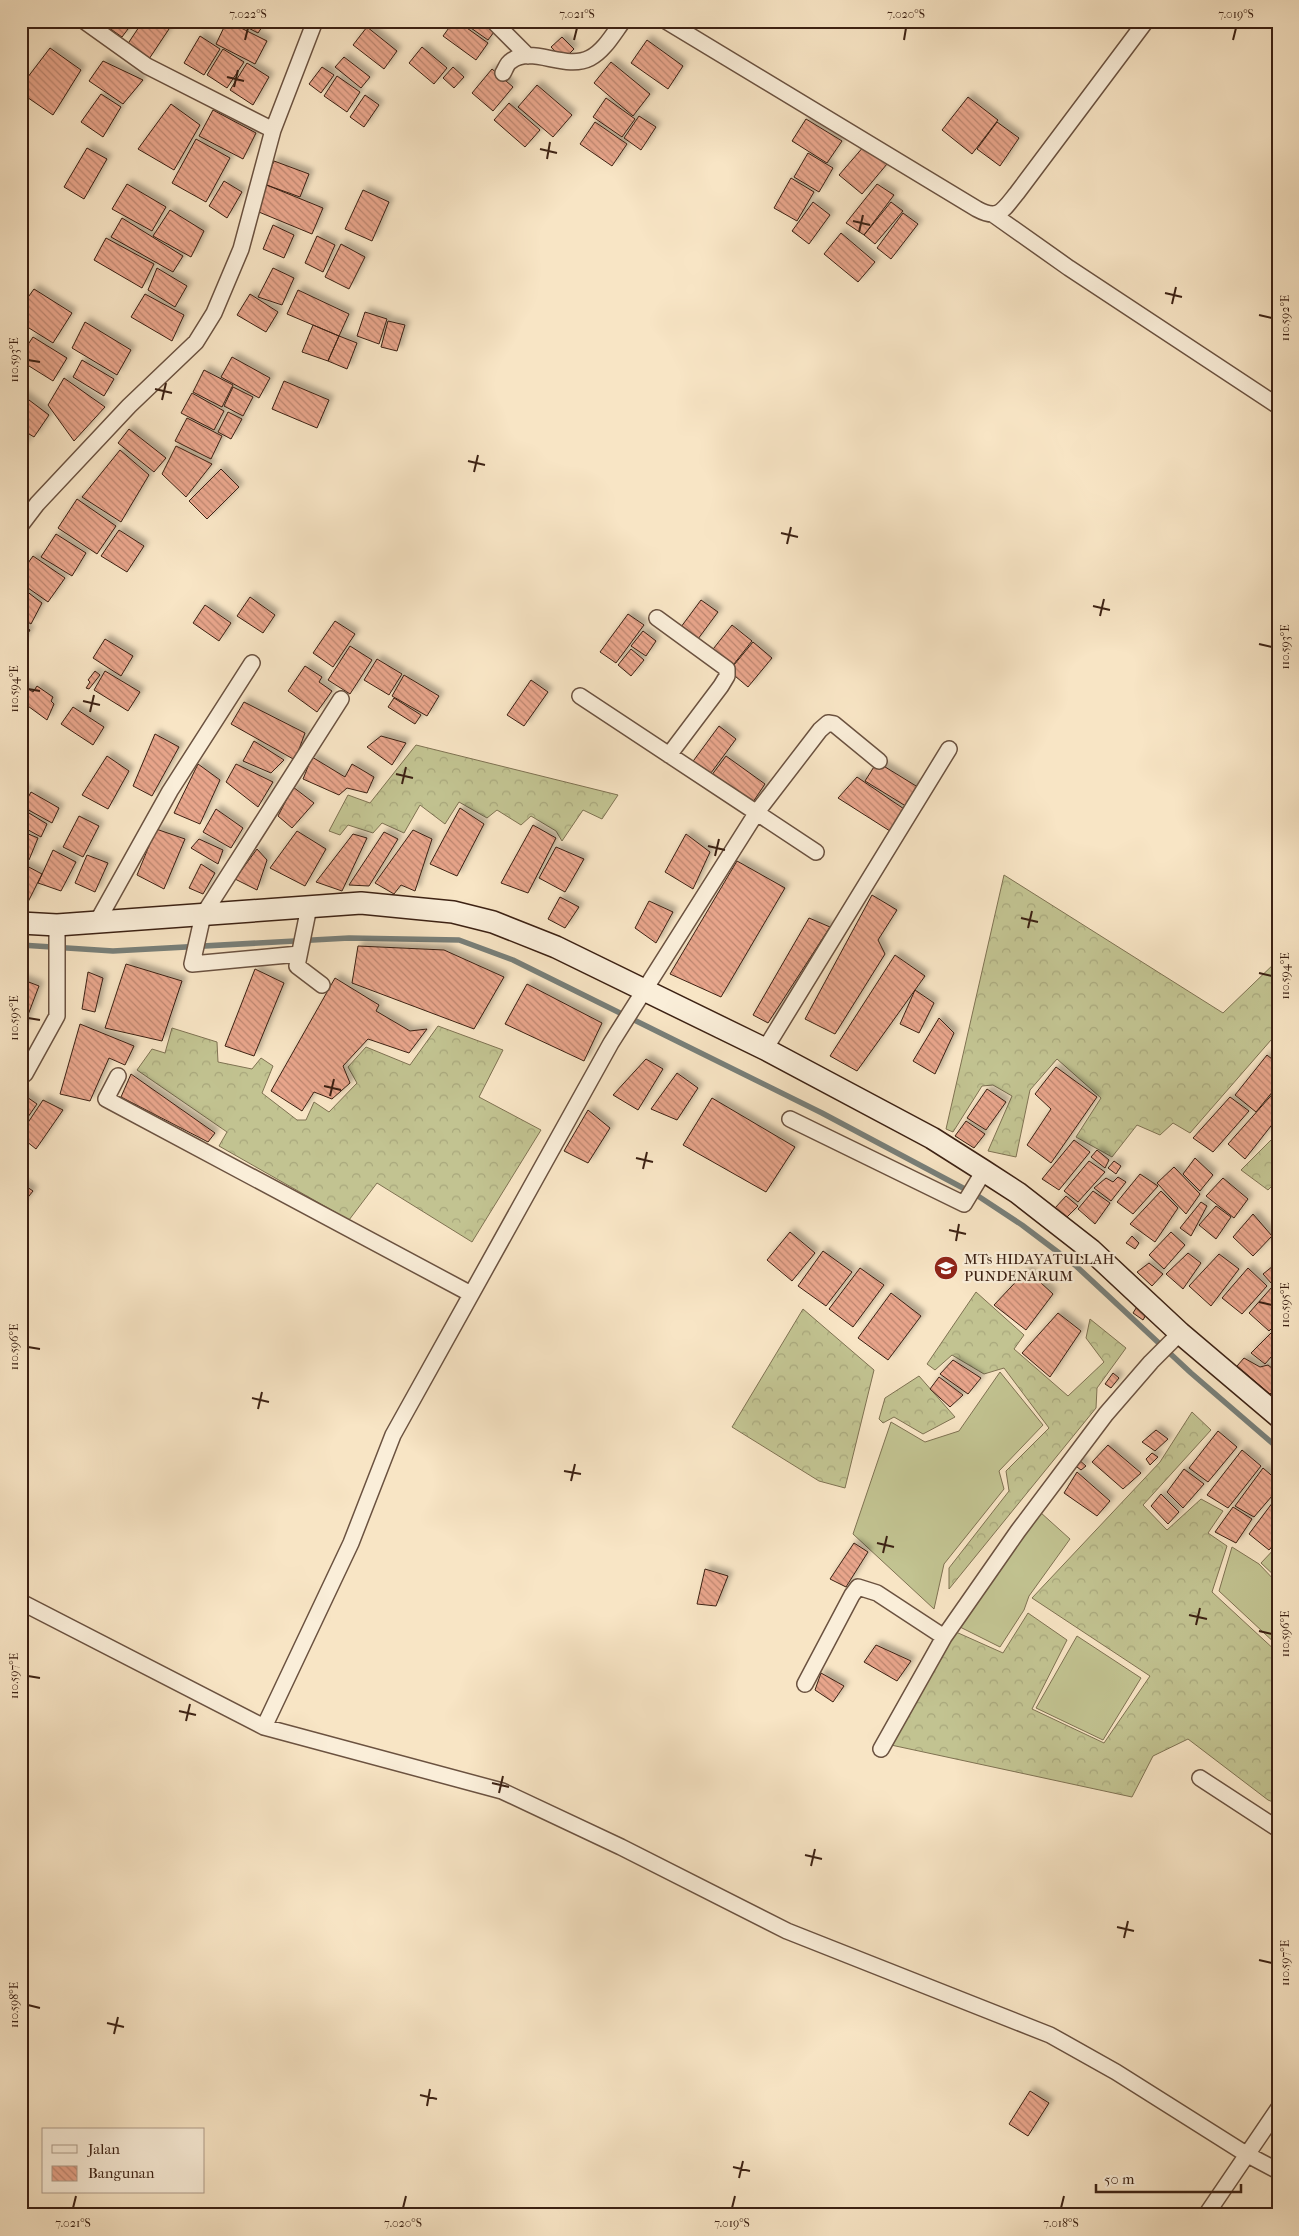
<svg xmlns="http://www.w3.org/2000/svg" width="1299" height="2236" font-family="'IM FELL French Canon',serif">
  <defs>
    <pattern id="forest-crowns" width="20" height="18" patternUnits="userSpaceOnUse" patternTransform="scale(1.25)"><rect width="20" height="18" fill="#c2c391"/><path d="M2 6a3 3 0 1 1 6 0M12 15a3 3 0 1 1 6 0" fill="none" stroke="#a8a77c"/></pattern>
    <pattern id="building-back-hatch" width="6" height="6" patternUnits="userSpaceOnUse" patternTransform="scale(1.25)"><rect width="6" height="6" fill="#e8a58b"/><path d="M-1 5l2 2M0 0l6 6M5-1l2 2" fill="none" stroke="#bd8670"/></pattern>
    <filter id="shadow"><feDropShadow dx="4.5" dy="-4.5" stdDeviation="2.5" flood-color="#0004"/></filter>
  </defs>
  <rect width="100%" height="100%" fill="#f8e5c5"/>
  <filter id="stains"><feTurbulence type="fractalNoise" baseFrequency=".004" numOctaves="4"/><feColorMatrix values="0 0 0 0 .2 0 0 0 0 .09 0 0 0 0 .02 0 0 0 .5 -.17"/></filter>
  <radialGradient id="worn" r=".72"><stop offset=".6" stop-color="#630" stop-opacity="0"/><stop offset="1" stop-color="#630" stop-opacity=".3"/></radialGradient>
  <path fill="#c2c391" stroke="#7f7252" d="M1000,1372l43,53 -44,46 5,18 -60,75 -10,45 -81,-75 38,-112 34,20 34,-11z
    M1040,1512l30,27 -41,57 -5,14 -24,37 -42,-21z
    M1278,1545v34l-17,-16z
    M1232,1547l27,17 19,20v62l-59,-55z
    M1077,1636l64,42 -38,62 -67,-32z"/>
  <path fill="url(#forest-crowns)" stroke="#7f7252" d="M416,745l202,50 -16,24 -19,-9 -21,31 -6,-10 -25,-15 -10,9 -24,-15 -10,8 -28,-16 -14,22 -25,-19 -16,28 -22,-10 -9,10 -25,-8 -8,10 -11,-4 19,-36 22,8z
    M1004,875l219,138 55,-53v72l-88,101 -17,-10 -13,12 -23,-10 -25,32 -36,-20 25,-39 -44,-39 -27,31 -14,67 -28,-6 24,-55 -19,-11 -11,1 -29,46 -7,-3z
    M438,1026l65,24 -24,47 62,33 -69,112 -95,-59 -28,37 -130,-74 8,-14 -90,-62 15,-21 13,4 7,-25 45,14 1,20 34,7 9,-11 12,8 -11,27 35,27h9l8,-18 15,10 28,-29 -9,-16 18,-20 44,18z
    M1278,1133v47l-10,10 -27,-20z
    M976,1292l48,43 -10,14 54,47 36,-34 -18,-24 4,-19 36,29 -29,40 -1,20 -147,181v-21l60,-77 -3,-20 43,-43 -45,-60 -20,6 -32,-19 -17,15 -8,-6z
    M803,1309l71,61 -29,118 -26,-7 -87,-54z
    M919,1376l36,41 -32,17 -29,-17 -11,6 -4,-4 6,-21z
    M1192,1412l19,18 -68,75 24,25 34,-31 22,12 -15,22 19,13 -15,46 66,61v151l-10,-4 -80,-61 -35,17 -21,41 -241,-52 65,-113 47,21 25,-40 39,27 -35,69 72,34 46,-67 -118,-78 128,-136z"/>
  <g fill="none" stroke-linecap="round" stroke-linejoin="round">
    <path stroke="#787f79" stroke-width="5.5" d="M21,945l92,6 236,-13 110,2 54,20 309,153 156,83 44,29 53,40 116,108 87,75"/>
  </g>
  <path fill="url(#building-back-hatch)" stroke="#3c2113" filter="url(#shadow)" d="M99,21h35l-12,16z
    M143,21h27l3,2 -24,36 -22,-14z
    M227,21l40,20 -12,23 -39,-20z
    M235,21h31l-8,12z
    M454,21h3l31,22 -12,17 -33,-24z
    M461,21h27l9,7 -9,12z
    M367,27l30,24 -13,18 -31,-24z
    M200,36l20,13 -16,26 -20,-12z
    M562,37l12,12 -11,11 -12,-13z
    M647,40l36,26 -15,23 -37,-26z
    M422,47l25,21 -13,16 -25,-21z
    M50,48l31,22 -28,45 -32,-22v-7z
    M223,49l21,13 -17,26 -20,-13z
    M344,57l26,20 -9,11 -26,-21z
    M103,61l40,19 -20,24 -34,-23z
    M611,62l39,32 -17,22 -39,-33z
    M247,63l22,14 -16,28 -23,-15z
    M322,67l12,8 -13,18 -12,-9z
    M453,67l11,10 -10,11 -11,-10z
    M492,69l21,18 -20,24 -21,-18z
    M337,76l23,16 -13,20 -23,-16z
    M537,85l35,30 -19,22 -35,-30z
    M101,94l20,13 -18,30 -22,-15z
    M365,95l14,10 -15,22 -14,-10z
    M968,97l30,23 -26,34 -30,-24z
    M606,98l29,21 -13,18 -29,-20z
    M509,103l31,27 -15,17 -31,-27z
    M171,104l29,21 -26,45 -36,-21z
    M213,110l43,23 -13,26 -44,-23z
    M639,116l17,11 -15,23 -17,-12z
    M806,119l36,22 -15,22 -35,-22z
    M595,122l32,22 -15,22 -32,-22z
    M997,122l22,16 -19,28 -23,-17z
    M196,139l34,19 -24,44 -34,-19z
    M865,145l22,19 -25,30 -23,-19z
    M87,148l20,11 -23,40 -20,-12z
    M808,153l25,15 -14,24 -25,-15z
    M274,161l35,13 -9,23 -36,-13z
    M791,178l23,14 -17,29 -23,-13z
    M224,181l18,11 -15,26 -18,-12z
    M127,184l39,23 -14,24 -40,-22z
    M264,184l59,24 -11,26 -58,-24z
    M877,184l17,11 -30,40 -18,-12z
    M363,190l26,12 -17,39 -27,-12z
    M813,202l17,13 -21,29 -17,-13z
    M891,202l12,9 -28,33 -11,-9z
    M170,210l34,21 -13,26 -38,-21z
    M903,213l15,11 -27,35 -14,-11z
    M122,218l61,38 -10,16 -62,-35z
    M273,225l21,10 -10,23 -21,-9z
    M841,233l34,29 -17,20 -34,-28z
    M317,236l18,9 -12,27 -18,-9z
    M106,238l48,26 -12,24 -48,-28z
    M341,244l24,13 -16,32 -24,-12z
    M157,268l30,18 -12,21 -27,-17z
    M273,268l21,10 -12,27 -24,-8z
    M34,289l38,24 -19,30 -32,-20v-16z
    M298,290l51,24 -10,22 -52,-22z
    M145,294l39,21 -12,26 -41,-24z
    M250,294l28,18 -12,20 -29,-17z
    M365,312l22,7 -8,25 -22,-8z
    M388,321l17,4 -8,26 -16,-4z
    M85,322l46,28 -14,25 -45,-27z
    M313,325l26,11 -11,25 -26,-9z
    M339,336l18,7 -10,26 -19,-8z
    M33,337l34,21 -14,23 -32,-20v-6z
    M232,357l38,21 -11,20 -38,-21z
    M82,360l32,19 -10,17 -31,-19z
    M204,370l29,15 -11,22 -29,-15z
    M64,378l41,29 -31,34 -26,-36z
    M284,381l45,19 -12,28 -45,-19z
    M233,387l20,10 -10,19 -19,-10z
    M192,393l32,18 -10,19 -33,-17z
    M21,394l28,21 -15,22 -13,-8z
    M228,412l14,7 -11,20 -13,-7z
    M187,418l35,18 -11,23 -36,-18z
    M129,429l37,29 -12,14 -36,-29z
    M21,435l7,5 -7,9z
    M176,446l36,18 -26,33 -24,-23z
    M120,450l29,25 -28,47 -39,-25z
    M221,469l18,18 -32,32 -18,-18z
    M77,499l39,27 -19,28 -39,-26z
    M119,530l25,16 -17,26 -26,-16z
    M56,534l30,19 -14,23 -31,-19z
    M33,556l32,22 -17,24 -27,-19v-10z
    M21,587l21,16 -11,21 -10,-6z
    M250,597l25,18 -12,18 -26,-17z
    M701,600l17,12 -23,31 -17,-12z
    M205,605l26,18 -12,18 -26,-18z
    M628,614l16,11 -28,38 -16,-11z
    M335,621l20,13 -22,33 -20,-14z
    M21,625l9,5 -9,15z
    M732,625l20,16 -22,28 -20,-16z
    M643,631l13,10 -10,15 -15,-10z
    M105,639l28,17 -12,20 -28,-18z
    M753,642l19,16 -24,29 -19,-16z
    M350,646l22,14 -22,34 -22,-14z
    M631,649l13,11 -13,16 -13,-11z
    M377,659l25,15 -13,21 -25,-15z
    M305,666l17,11 -3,5 13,9 -15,21 -29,-21z
    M95,671l5,4 -11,14 -3,-1 4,-6 -2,-2z
    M105,671l35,21 -12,19 -34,-21z
    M404,675l35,21 -12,20 -35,-20z
    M531,680l17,12 -24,34 -17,-11z
    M21,684l12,8 4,-6 16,11 -2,4 3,3 -7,16 -26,-19z
    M394,698l27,17 -6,9 -27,-17z
    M244,702l61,31 -10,27 -64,-36z
    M73,707l31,20 -11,18 -32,-21z
    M719,726l17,13 -28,38 -17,-13z
    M155,734l24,13 -27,49 -19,-10z
    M381,736l25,7 -14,22 -25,-18z
    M254,741l30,19 -13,13 -28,-12z
    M107,756l22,15 -21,38 -26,-14z
    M726,756l39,28 -14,21 -40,-29z
    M312,757l33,20 7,-13 22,13 -7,16 -20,-5 -8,7 -36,-16z
    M877,762l44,27 -12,19 -44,-27z
    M198,764l22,16 -20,44 -26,-11z
    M236,764l37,18 -15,25 -32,-25z
    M857,777l50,34 -14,22 -55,-35z
    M293,787l21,16 -22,25 -14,-12z
    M21,788l6,3 -6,8z
    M31,792l28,16 -7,15 -29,-16z
    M460,808l24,16 -27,52 -27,-12z
    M216,809l27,19 -12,20 -28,-16z
    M24,810l23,14 -6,13 -20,-11v-9z
    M79,816l20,10 -16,31 -20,-10z
    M533,825l23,13 -28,55 -27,-10z
    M156,829l29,10 -21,50 -27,-14z
    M413,830l19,9 -17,52 -14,-6 -7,9 -19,-11z
    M21,831l17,7 -9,22 -8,-3z
    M297,831l29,18 -21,37 -35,-18z
    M384,832l14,7 -29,47 -20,-1z
    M353,834l14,4 -25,53 -26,-9z
    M686,834l24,18 -17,37 -28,-17z
    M199,839l24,11 -5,14 -27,-16z
    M556,847l28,12 -19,33 -26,-14z
    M257,849l10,11 -10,30 -22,-11z
    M53,850l23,12 -15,29 -23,-8z
    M87,855l21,8 -13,29 -20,-9z
    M737,861l48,27 -64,109 -51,-23z
    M23,864l19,10 -14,28 -7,-3v-31z
    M201,864l14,9 -12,21 -14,-6z
    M872,895l25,15 -19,30 7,14 -50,80 -30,-15z
    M560,897l19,10 -14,21 -17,-9z
    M649,901l24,11 -17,31 -21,-15z
    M809,918l21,9 -62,96 -15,-8z
    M358,946l86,4 60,27 -30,52 -122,-46z
    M895,955l30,21 -68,95 -27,-15z
    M126,964l56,17 -20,60 -57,-13z
    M255,969l29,14 -30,73 -29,-10z
    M88,972l15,6 -8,34 -13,-3z
    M335,978l44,27 -3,6 34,20 17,-2 -18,24 -41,-14 -25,27 7,17 -18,16 -18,-7 -12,19 -31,-20z
    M21,979l18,7 -16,42 -2,-1z
    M527,984l75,39 -18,38 -79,-37z
    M915,990l19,13 -15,30 -19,-9z
    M939,1018l15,15 -19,41 -22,-13z
    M80,1024l54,22 -9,19 -16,-7 -19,43 -30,-7z
    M1278,1045v12l-6,-5z
    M1267,1055l11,9v21l-22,27 -21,-17z
    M646,1059l17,10 -25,41 -25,-15z
    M1056,1067l41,30 -46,66 -24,-18 24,-36 -16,-15z
    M677,1073l21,15 -21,32 -26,-11z
    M131,1074l84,59 -7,9 -87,-45z
    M987,1089l19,13 -20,28 -19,-12z
    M1277,1089l1,28 -33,42 -17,-15z
    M21,1093l16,11 -16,23z
    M1230,1097l19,14 -36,41 -20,-14z
    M712,1098l83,49 -29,45 -83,-47z
    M43,1100l20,10 -27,39 -15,-12v-4z
    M588,1110l22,18 -22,35 -24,-12z
    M966,1121l19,13 -11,14 -19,-12z
    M1074,1140l16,12 -31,38 -17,-11z
    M1097,1150l12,10 -4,8 -14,-11z
    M1195,1158l18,17 -13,16 -17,-17z
    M1089,1161l16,11 -27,30 -14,-11z
    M1114,1161l7,5 -5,8 -8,-6z
    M1174,1167l26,27 -14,20 -29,-31z
    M1140,1174l18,12 -25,28 -16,-12z
    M1118,1177l8,5 -15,19 -17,-13 12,-10 7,4z
    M1223,1178l25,21 -14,19 -28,-22z
    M21,1183l12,8 -12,15z
    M1093,1191l17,12 -15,21 -17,-15z
    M1161,1191l17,17 -23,34 -25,-18z
    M1066,1196l12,10 -11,11 -12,-9z
    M1201,1202l6,4 -16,30 -11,-8z
    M1216,1206l15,11 -15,22 -17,-14z
    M1253,1214l19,22 -19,20 -20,-19z
    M790,1232l25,21 -23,28 -25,-21z
    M1171,1232l14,13 -21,24 -15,-14z
    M1132,1236l7,7 -4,6 -9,-6z
    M823,1251l29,21 -26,34 -28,-20z
    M1188,1253l13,10 -18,26 -17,-15z
    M1219,1254l20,15 -28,37 -22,-20z
    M1149,1263l14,11 -11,12 -15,-14z
    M1273,1266l5,6v7l-6,5 -9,-10z
    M860,1268l24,17 -31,42 -24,-18z
    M1248,1268l19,18 -25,28 -20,-16z
    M1027,1270l26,24 -27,36 -32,-25z
    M1272,1287l6,6v29l-9,9 -20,-18z
    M891,1293l30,23 -33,44 -30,-22z
    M1138,1305l9,8 -4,7 -10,-7z
    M1058,1313l23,18 -31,46 -28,-24z
    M1276,1328l2,2v19l-13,15 -14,-11z
    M1244,1358l16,9 8,-2 10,8v14l-8,7 -33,-28z
    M953,1360l28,18 -13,16 -28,-20z
    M1113,1373l6,5 -8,10 -6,-4z
    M939,1377l24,18 -13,12 -20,-18z
    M1156,1430l12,9 -13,12 -13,-9z
    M1218,1431l19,16 -29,35 -19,-14z
    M1108,1445l33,28 -18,16 -31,-27z
    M1242,1450l19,16 -33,42 -21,-13z
    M1152,1453l6,4 -8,8 -4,-6z
    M1078,1459l8,7 -5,4 -8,-6z
    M1263,1468l15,13v8l-24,28 -19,-11z
    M1184,1469l20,15 -21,24 -16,-16z
    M1077,1472l33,29 -13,15 -33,-23z
    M1161,1494l18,18 -11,12 -17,-18z
    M1273,1502l5,4v34l-9,10 -20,-16z
    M1233,1507l19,12 -16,24 -21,-11z
    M854,1543l14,9 -22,35 -16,-8z
    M705,1569l23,7 -12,30 -19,-2z
    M876,1645l35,16 -14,20 -33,-19z
    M821,1673l23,13 -11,16 -18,-12z
    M1030,2091l19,12 -21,33 -19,-12z"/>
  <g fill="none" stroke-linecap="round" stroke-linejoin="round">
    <g stroke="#6b5240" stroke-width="18">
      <path id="minor" d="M84,21l63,45 126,64
        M493,21l35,35
        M666,21l311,188c22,12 26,1 40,-16l129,-172
        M503,73c2,-3 4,-10 8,-12 21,-16 54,10 79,-3 14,-7 24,-25 33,-37
        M994,215l75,53 209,138
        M21,525l16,-21 92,-98 67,-64 18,-29 27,-64 32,-119 42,-109
        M657,618l70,51v7l-6,10 -52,69
        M580,696l236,156
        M309,907l-12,59 25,19
        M97,922l73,-131 82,-128
        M299,954l-107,10 11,-49 138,-216
        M765,1049l184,-300
        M21,1076l4,-2 32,-58v-91
        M118,1076l-12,23 365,195
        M790,1119l174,85 20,-33
        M21,1602l243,125 238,64 119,56 166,84 263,104 66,37 130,82 32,17
        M805,1684l47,-89 6,-8 19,6 67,44
        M264,1727l87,-184 42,-108 218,-392 146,-231 63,-82 8,-7 6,1 45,37
        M881,1749l63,-112 74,-106 88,-117 45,-52 29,-29
        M1200,1778l78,51
        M1206,2215l72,-106"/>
    </g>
    <g stroke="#3c2113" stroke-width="24">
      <path id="secondary" d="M21,923l36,2 304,-22 92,9 40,10 63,25 209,102 167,89 52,33 34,22 73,57 89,83 98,83"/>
    </g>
    <use href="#minor" stroke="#faeed9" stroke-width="15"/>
    <use href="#secondary" stroke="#faeed9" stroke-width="21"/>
  </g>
  <path fill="none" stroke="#3c2113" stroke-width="2" d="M245,40l3,-12M574,40l3,-12M904,40l2,-12M1233,40l3,-12M227,77l17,4M234,87l4,-17M540,149l17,4M547,159l3,-17M853,221l17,4M859,232l4,-17M1165,293l17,4M1172,304l4,-17M1259,315l13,3M28,360l12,2M155,389l17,4M162,400l4,-17M468,461l17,4M474,472l4,-17M781,533l17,4M787,544l4,-17M1093,606l17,4M1100,616l4,-17M1259,644l13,3M28,689l12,2M83,701l17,4M90,712l4,-17M396,774l17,4M402,784l4,-17M708,846l17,4M715,856l4,-17M1021,918l17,4M1028,928l4,-17M1259,973l13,3M28,1018l12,2M324,1086l17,4M330,1096l4,-17M636,1158l17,4M643,1169l4,-17M949,1230l17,4M956,1241l3,-17M1259,1302l13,3M28,1347l12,2M252,1398l17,4M258,1409l4,-17M564,1471l17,3M571,1481l4,-17M877,1543l17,4M883,1553l4,-17M1189,1615l18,4M1196,1625l4,-17M1259,1631l13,3M28,1676l12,2M179,1711l17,4M186,1721l4,-17M492,1783l17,4M499,1793l4,-17M805,1855l17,4M811,1866l4,-17M1117,1927l17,4M1124,1938l4,-17M1259,1960l13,3M28,2005l12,3M107,2023l17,4M114,2034l4,-17M420,2095l17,4M427,2106l3,-17M733,2167l17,4M739,2178l4,-17M73,2208l3,-12M403,2208l3,-12M732,2208l3,-12M1061,2208l3,-12"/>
  <defs>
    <g id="school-disc" transform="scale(1.25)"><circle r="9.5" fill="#8f2418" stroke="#faeed9"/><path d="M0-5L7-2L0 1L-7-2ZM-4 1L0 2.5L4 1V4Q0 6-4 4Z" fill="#fff"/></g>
  </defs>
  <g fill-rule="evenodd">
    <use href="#school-disc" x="946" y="1268"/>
  </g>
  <g text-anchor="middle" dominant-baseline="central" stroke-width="4.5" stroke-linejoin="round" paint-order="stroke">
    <g font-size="15" fill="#3c2113" stroke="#faeed9" text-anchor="start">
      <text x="964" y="1259">MTs HIDAYATULLAH<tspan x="964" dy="17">PUNDENARUM</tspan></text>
    </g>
  </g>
  <rect width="1299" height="2236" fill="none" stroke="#f8e5c5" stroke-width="55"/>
  <rect x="42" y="2128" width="162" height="65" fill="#faeed9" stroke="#ae9c8a"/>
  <rect x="52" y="2145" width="25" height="8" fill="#faeed9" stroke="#ae9c8a"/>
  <text x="88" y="2154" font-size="15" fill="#3c2113">Jalan</text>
  <rect x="52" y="2166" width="25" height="15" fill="url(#building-back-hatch)" stroke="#ae9c8a"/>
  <text x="88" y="2178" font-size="15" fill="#3c2113">Bangunan</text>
  <path d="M1096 2184v8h145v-8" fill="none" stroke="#3c2113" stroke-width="2.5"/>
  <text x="1104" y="2184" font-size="15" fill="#3c2113" stroke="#faeed9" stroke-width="4" paint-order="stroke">50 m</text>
  <rect x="28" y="28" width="1244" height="2180" fill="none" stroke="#3c2113" stroke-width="2"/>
  <g font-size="12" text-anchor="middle" fill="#3c2113">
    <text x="248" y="18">7.022°S</text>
    <text x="577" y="18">7.021°S</text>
    <text x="906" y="18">7.020°S</text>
    <text x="1236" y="18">7.019°S</text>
    <text transform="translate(1285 318) rotate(-90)" y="4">110.592°E</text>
    <text transform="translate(14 360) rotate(-90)" y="4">110.593°E</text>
    <text transform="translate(1285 647) rotate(-90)" y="4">110.593°E</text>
    <text transform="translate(14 689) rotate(-90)" y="4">110.594°E</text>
    <text transform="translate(1285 976) rotate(-90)" y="4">110.594°E</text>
    <text transform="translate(14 1018) rotate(-90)" y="4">110.595°E</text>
    <text transform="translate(1285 1305) rotate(-90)" y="4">110.595°E</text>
    <text transform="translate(14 1347) rotate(-90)" y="4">110.596°E</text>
    <text transform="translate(1285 1634) rotate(-90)" y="4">110.596°E</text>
    <text transform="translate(14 1676) rotate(-90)" y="4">110.597°E</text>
    <text transform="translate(1285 1963) rotate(-90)" y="4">110.597°E</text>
    <text transform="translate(14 2005) rotate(-90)" y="4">110.598°E</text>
    <text x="73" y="2227">7.021°S</text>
    <text x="403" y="2227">7.020°S</text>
    <text x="732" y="2227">7.019°S</text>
    <text x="1061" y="2227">7.018°S</text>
  </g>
  <rect width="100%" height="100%" filter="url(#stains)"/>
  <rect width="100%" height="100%" fill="url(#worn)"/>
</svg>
